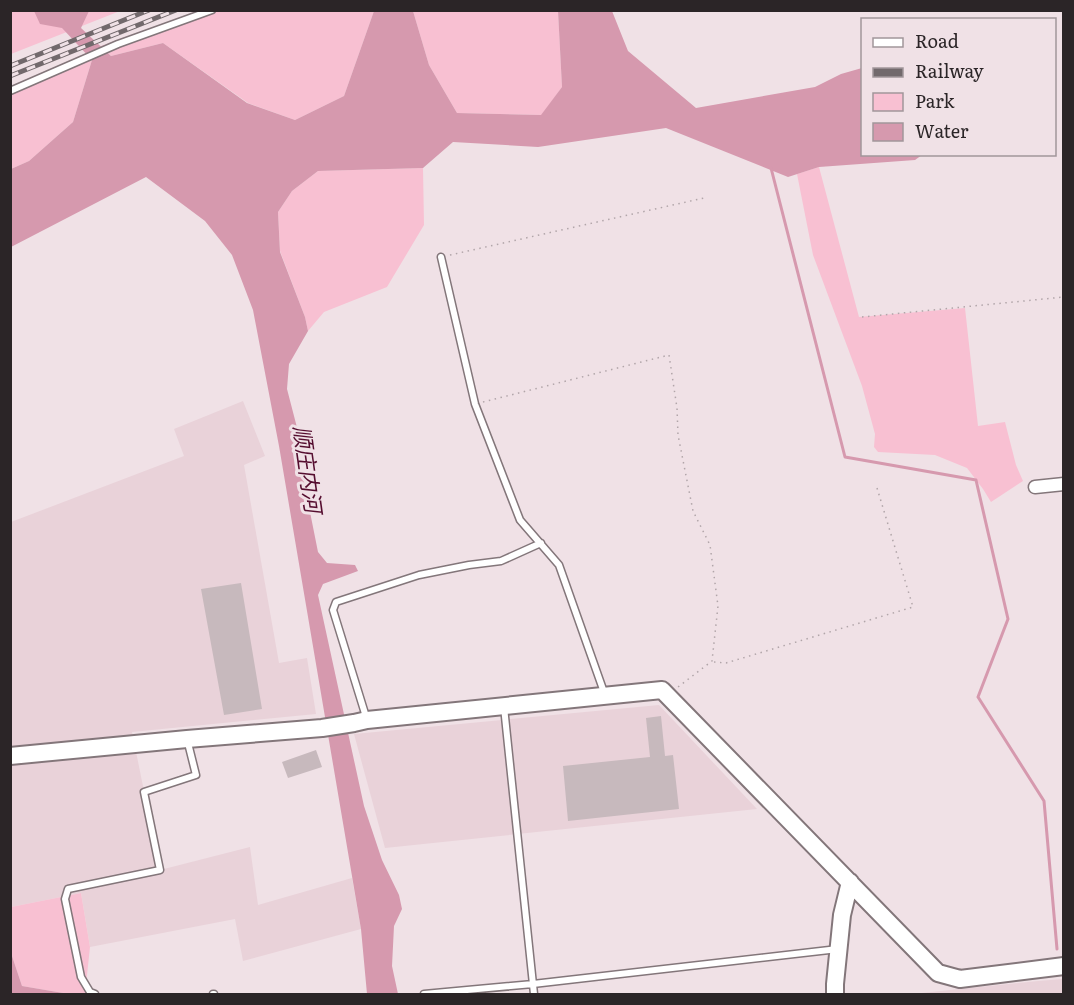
<svg xmlns="http://www.w3.org/2000/svg" width="1074" height="1005" font-family="Literata,'Noto Sans SC',serif">
  <rect width="100%" height="100%" fill="#f0e1e6"/>
  <path fill="#e9d2d9" d="M243,401l22,55 -21,9 35,198 28,-5 9,56 -184,18 28,138 90,-23 8,58 94,-27 9,51 -118,32 -8,-42 -145,28 -9,-54 -70,14v-385l173,-66 -10,-27z
    M659,705l98,104 -372,39 -31,-114z
    M1063,979v15h-151l126,-13z"/>
  <path fill="#f8c0d2" d="M11,11h109l-109,43z
    M198,11h176l-30,85 -49,24 -47,-17 -85,-60 -52,13 -10,-10z
    M413,11h145l4,76 -20,28 -85,-2 -28,-48z
    M92,60l-19,62 -44,39 -18,8 -1,-74z
    M819,167l40,150 106,-9 13,118 27,-4 11,43 7,16 -32,21 -8,-13 -16,-21 -32,-13 -57,-3 -4,-5 1,-13 -13,-48 -49,-131 -16,-81z
    M423,168l1,57 -37,62 -63,25 -16,19 -3,-14 -25,-66 -2,-39 14,-21 26,-20z
    M81,893l9,54 -5,47h-16l-47,-8 -11,-33v-46z"/>
  <path fill="#d699ae" d="M34,11h55l-8,17 30,28 52,-13 84,60 48,17 49,-24 30,-85h39l16,54 28,48 84,2 21,-28 -4,-76h54l16,40 68,57 119,-21 26,-13 21,-6v86l60,1 -7,5 -96,7 -31,10 -122,-49 -128,19 -85,-5 -30,26 -105,3 -26,20 -14,21 2,40 25,65 3,14 -19,33 -2,25 14,54 -1,19 18,90 9,11 28,2 3,6 -35,13 -5,11 46,211 18,54 17,35 3,14 -8,17 -2,40 6,28h-31l-6,-65 -82,-483 -26,-136 -21,-55 -27,-34 -59,-44 -135,70v-78l18,-8 44,-39 19,-62 -30,-32 -22,-4z
    M11,953l11,33 47,8h-58z"/>
  <g fill="none" stroke-linecap="round" stroke-linejoin="round">
    <path stroke="#d699ae" stroke-width="3" d="M771,168l74,289 131,23 32,139 -30,78 66,104 13,148"/>
  </g>
  <path fill="#c7b9bd" d="M241,583l21,126 -38,6 -23,-126z
    M661,716l4,40 8,-1 6,54 -111,12 -5,-55 87,-9 -4,-39z
    M316,750l6,17 -34,11 -6,-16z"/>
  <g fill="none" stroke-linecap="round" stroke-linejoin="round">
    <g stroke="#83767a" stroke-width="9">
      <path id="lane" d="M10,91l108,-47 94,-34
        M441,257l34,147 45,116 39,45 46,130
        M504,707l30,287
        M367,720l-34,-110 3,-8 83,-27 50,-10 32,-4 40,-18
        M95,994l-5,-2 -9,-15 -16,-78 3,-10 92,-19 -16,-78 52,-17 -9,-36
        M213,994h1
        M424,994l109,-10 305,-35"/>
    </g>
    <g stroke="#83767a" stroke-width="15">
      <path id="street" d="M1035,487l29,-3"/>
    </g>
    <g stroke="#83767a" stroke-width="20">
      <path id="secondary" d="M10,756l177,-17 135,-11 32,-5 13,-3 295,-30 276,283 22,6 104,-13
        M835,994v-10l7,-69 8,-33"/>
    </g>
    <path stroke="#b1a5a9" stroke-width="1.5" stroke-dasharray="1.5 4.5" stroke-linecap="butt" d="M450,255l254,-57
      M862,317l202,-20
      M483,402l186,-47 8,53 1,27 15,76 17,34 8,61 -6,55 -34,26
      M714,662l12,1 187,-56 -36,-119"/>
    <use href="#lane" stroke="#fff" stroke-width="6"/>
    <use href="#street" stroke="#fff" stroke-width="12"/>
    <use href="#secondary" stroke="#fff" stroke-width="16"/>
    <g stroke="#72696c" stroke-width="5">
      <path id="rail" d="M10,66l139,-56
        M10,76l166,-66"/>
    </g>
    <use href="#rail" stroke="#f0e1e6" stroke-width="3" stroke-dasharray="9" stroke-linecap="butt"/>
  </g>
  <g text-anchor="middle" dominant-baseline="central" stroke-width="6" stroke-linejoin="round" paint-order="stroke">
    <g font-size="22" font-style="italic" fill="#550d2f" stroke="#f0e1e6">
      <text transform="translate(309 469) rotate(82)">顺庄内河</text>
    </g>
  </g>
  <rect width="1074" height="1005" fill="none" stroke="#2b2527" stroke-width="24"/>
  <rect x="861" y="18" width="195" height="138" fill="#f0e1e6" stroke="#a1969a" stroke-width="1.5"/>
  <rect x="873" y="38" width="30" height="9" fill="#ffffff" stroke="#a1969a" stroke-width="1.5"/>
  <text x="915" y="48" font-size="18" fill="#2b2527">Road</text>
  <rect x="873" y="68" width="30" height="9" fill="#72696c" stroke="#a1969a" stroke-width="1.5"/>
  <text x="915" y="78" font-size="18" fill="#2b2527">Railway</text>
  <rect x="873" y="93" width="30" height="18" fill="#f8c0d2" stroke="#a1969a" stroke-width="1.5"/>
  <text x="915" y="108" font-size="18" fill="#2b2527">Park</text>
  <rect x="873" y="123" width="30" height="18" fill="#d699ae" stroke="#a1969a" stroke-width="1.5"/>
  <text x="915" y="138" font-size="18" fill="#2b2527">Water</text>
</svg>
